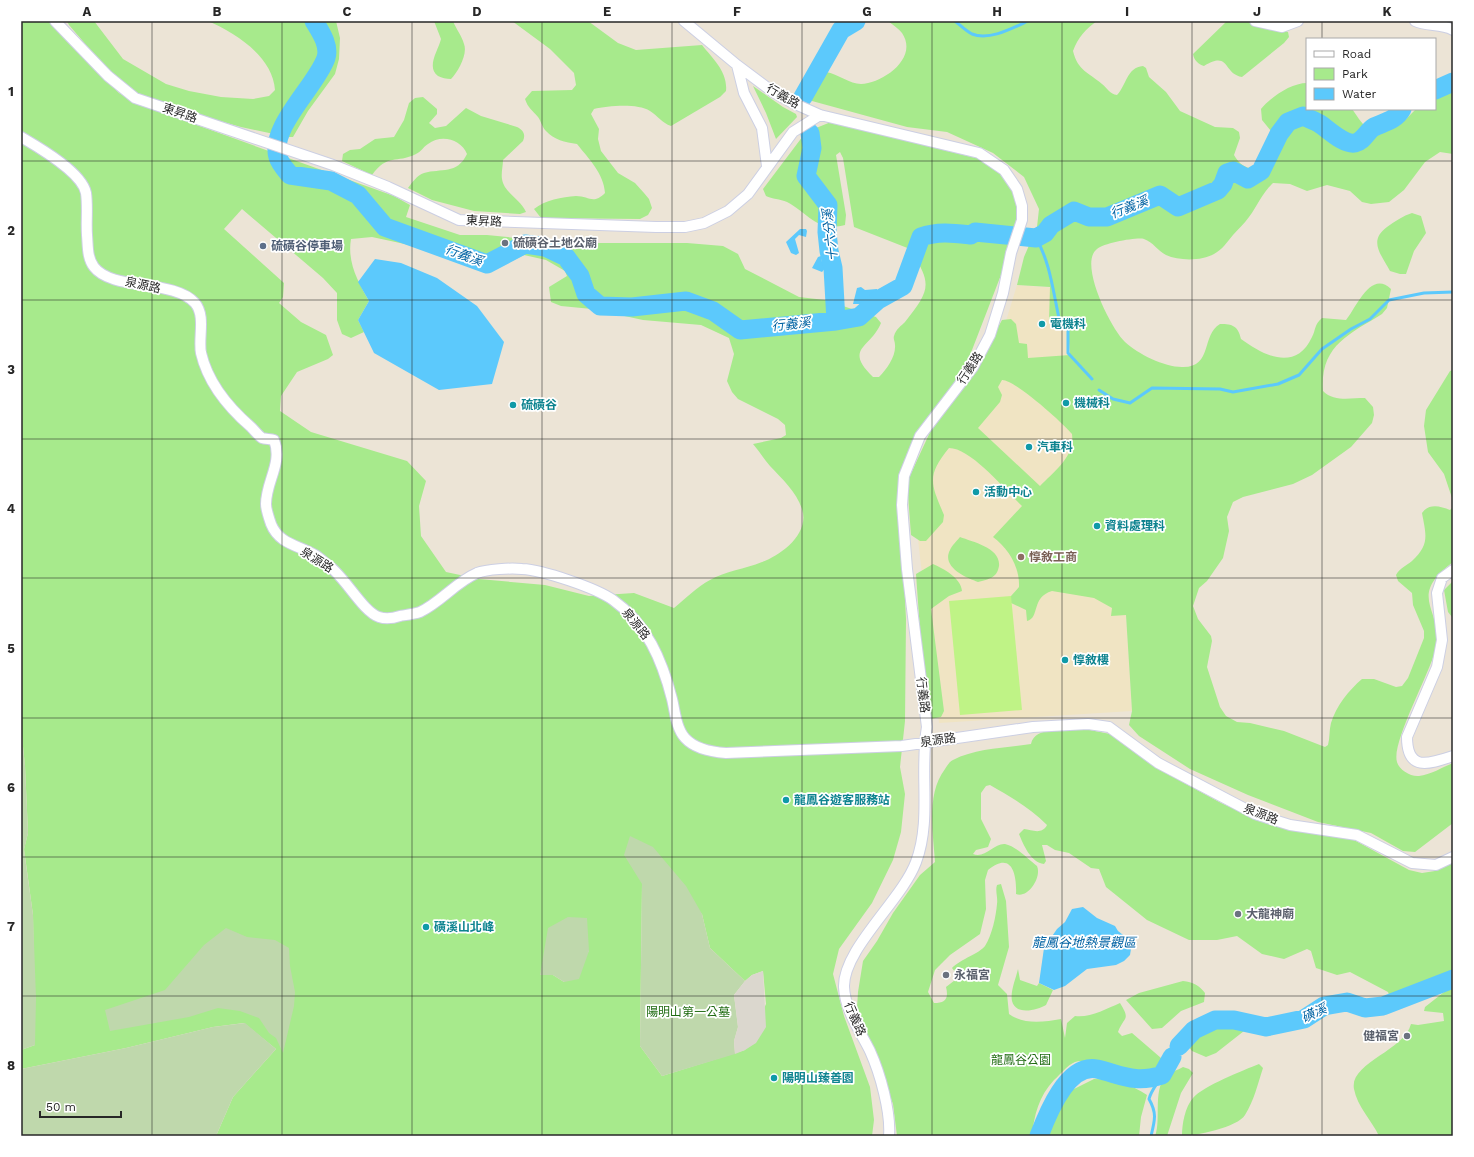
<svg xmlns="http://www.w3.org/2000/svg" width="1474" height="1157" font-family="'Work Sans','Noto Sans TC',sans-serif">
  <rect width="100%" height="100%" fill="#ece4d6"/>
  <path fill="#f0e4c3" d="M1017,285l65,5 44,325 6,96 -193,12 -27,-236 86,-140z"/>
  <path fill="#a7ea8c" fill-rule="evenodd" d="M21,21h28l10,9 60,63 22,12 253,91 16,9 -4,12 54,18h27l79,8h121l36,3 15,8 7,15 54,28 26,3 51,17 5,6c-10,25 -38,25 -8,54h6c8,-8 17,-21 16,-32 0,-4 -2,-6 -1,-9 2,-7 7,-10 11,-14 26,-33 27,-38 5,-73l-56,-22 -11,-69 -3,-6 -4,3 10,60 -1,10c-29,7 -37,-12 -58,-23 -7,-3 -15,-3 -21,-6l-3,-7 43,-57 25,-10 149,37 20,15 16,20 5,15 -10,40 -44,114 -40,62 -28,54 7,140 -1,102 -5,46 5,27 -4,38 -8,28 -21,43 -33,46 -6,25 11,42 26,71 4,33 -2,16h-656l17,-39 43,-48 -32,-26 -31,4 -87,21 -105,21v-19l14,-5 -2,-130 -9,-66 4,-16 -3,-67 -4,-39zM242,209l81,69 14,15v27l5,14 9,4 13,-6 -6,-12 11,-19c-11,-19 -22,-39 -18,-62l21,-2 70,15 38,16 21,-2 23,-11 22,5 19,11 2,5 -18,11 2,15 10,4 31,3 51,11 58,5 28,13 5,16 -7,27 5,11 6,7 40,20 7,6 1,10 -5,3 -28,6c6,7 11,15 17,22 12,13 26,25 32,43 8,24 -20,46 -40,53 -17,7 -37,9 -52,18 -13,7 -25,19 -36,28l-40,-15 -45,3 -44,-11 -66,-6 -33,-7 -25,-36 -2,-30 7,-25 -19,-20 -96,-29 -31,-21 1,-15 16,-24 31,-13 5,-4 -7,-20 -25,-13 -22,-19 4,-6 1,-14 -60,-54zM642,884l60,30 8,34 35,33 7,-6 11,-4 3,33 -21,46 -83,26 -22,-30zM589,951l-25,31 -11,-7h-13z
    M67,21h27l29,38 43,25 23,7 32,6 32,2 16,-3 6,-6c-2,-33 -39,-57 -67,-69h128l4,17 -1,21 -4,15 -27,37 -15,26h-5l-47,-10 -72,-20 -32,-14 -32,-26 -36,-42z
    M434,21h19c3,8 9,15 11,23 4,10 -6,28 -13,35 -5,0 -9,-1 -13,-3 -12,-9 0,-25 3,-37z
    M512,21h76l30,22 18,7 66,-5c11,14 26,27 24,46l-6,6 -49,29c-9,-3 -13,-10 -21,-15 -13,-8 -42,-5 -56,-2l-3,5 8,15 -1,10 3,12 17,22 17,10 9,10 5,6 3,9 -4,7 -8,4 -99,-1 -7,-9c11,-9 28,-12 42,-13 13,0 17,9 29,-3 -1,-19 -16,-34 -28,-49 -12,-2 -23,-4 -31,-13 -4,-4 -5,-10 -8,-14 -6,-7 -10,-9 -13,-18l7,-8 40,-1 4,-5 -2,-12 -24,-24z
    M888,21h209c-11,8 -19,16 -24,30 5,20 15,21 29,33 5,4 8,10 15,11 9,-9 10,-28 26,-29l3,2 3,9 17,15 14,19 35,16 18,1 6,4 1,6 -6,17c5,9 13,15 24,14l21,-28 -17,-21 -1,-11c10,-12 30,-26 46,-26v26h45c8,11 13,22 27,23l26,-12 11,-11h19v-16l18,-11v72l-13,-2 -15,10 -21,28 -15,12 -18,2 -9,-2 -12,-11 -23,-6 -20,6 -17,-7 -17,-1c-11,10 -15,22 -24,34 -5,7 -11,12 -16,18 -7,8 -10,14 -19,19 -12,7 -35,7 -48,1 -8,-4 -13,-13 -22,-16 -7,-2 -40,4 -47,10 -19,14 14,80 28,93 13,12 39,25 57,25 31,1 19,-32 38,-43 13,0 18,2 21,15 23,17 55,33 71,-2 4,-8 2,-12 10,-19l24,2c10,-12 25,-51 45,-31l-4,19 -5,6c-34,21 -62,32 -59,77 11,11 27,7 42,7l8,9 1,8 -2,8 -21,24 -39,28 -19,9 -50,13 -10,5 -6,15 2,14 -6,27 -16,23 -8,7 -6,18 5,13 13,17 1,5 -5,26 13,40 6,9 11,6 13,1 34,8 41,16 3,-2c2,-7 1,-15 3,-22 5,-17 18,-33 31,-44h12l22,8 6,-1 6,-8 16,-40v-7l-11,-26 -1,-12 -14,-12 -2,-6c4,-7 10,-9 16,-14 18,-17 14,-26 10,-48 7,-10 18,-7 28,-3l3,-3v55c-49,37 -7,47 -18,89 -6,24 -44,92 -38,111 2,8 14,15 22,14 11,-1 24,-9 34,-13v60l-38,29 -12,-1 -32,-18 -53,-11 -70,-27 -58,-26 -51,-33 -10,-11 3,-14 -6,-96 -15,1 1,-8 -18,-10 -42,-7c-21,6 -12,27 -25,30l-1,-11 -15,-7v-7l8,-9c1,-20 -11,-39 -26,-50l29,-31c-17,-16 -51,-58 -73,-58 -23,28 -18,36 -5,67l-1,7 -17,19h-6l-9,-6 -4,-53 24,-52 44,-61 27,-49 9,-1 5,5 3,19 8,1 1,14 42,-3 -2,-27 -10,1v-8h-9l1,-34 -33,-2 7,-28 13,-30 2,-18 -15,-32 -31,-24 -46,-21 -40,-5 -95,-26 -3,-3 11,-19 6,-7c12,2 24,12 35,12 22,-1 58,-26 41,-51 -3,-4 -9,-8 -14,-12zM1002,380c12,-1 61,43 70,54 3,23 -18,37 -32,52l-62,-58 22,-26 2,-7 -4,-8z
    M1227,21c21,0 42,3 61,11l1,5 -5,6 -42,34c-19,-3 -12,-27 -38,-11 -6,-2 -10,-6 -11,-12z
    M753,86l30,21 13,7 1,3 -21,22 -10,-26z
    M423,97l14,12v5l-8,9 6,5 11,-2 20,-18 15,8 36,11c6,3 9,7 6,14l-20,19c0,6 -2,13 -1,19 2,14 19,20 24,33l-6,2 -46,-3 -42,-11 -24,-12c4,-5 9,-13 16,-15 17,-5 33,2 43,-19 -6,-15 -26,-20 -39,-10 -5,3 -7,8 -12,10 -20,10 -28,-1 -44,21l-30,-14 1,-7 7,-4 10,-1 15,-10 19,-2 10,-17 5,-17 6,-5z
    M1412,213l9,3 5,17 -12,18 -8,23h-6l-10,-3c-9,-17 -22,-30 -3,-44 8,-6 16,-11 25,-14z
    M1453,370v131l-9,-27 -16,-22 -4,-26 2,-16 24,-39z
    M960,537c13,5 41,11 39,29 -2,12 -10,13 -21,16 -12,-4 -37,-15 -28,-32 2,-5 7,-9 10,-13z
    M933,564c11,5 28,14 29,27l-13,5 -18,13 13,102 -3,6 -11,2 -4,-4 -10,-141z
    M1453,581v36h-1l-4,-5 -4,-22z
    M1051,730h39l20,4 54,38 57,31 47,21 76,13 12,4 53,29 13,3 13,-2 18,-10v115l-45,11 -17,13 -3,-8 -38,-20 -13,3 -21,-7 -5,-17 -4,-2 -23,10 -22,-5 -25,-18 -20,4h-28l-42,-20 -41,-33 -7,-18 -8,-1 -22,-15 -14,-3 -8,-5h-5l4,16 -2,3c-13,-1 -21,-20 -25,-30l5,-5c8,1 18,6 23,-4 -17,-17 -36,-28 -57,-40l-4,1 -5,7v26l10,20 -3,8 -12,3 -3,4c12,5 21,-11 32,-10 11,2 24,16 32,22 5,11 -9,33 -21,28 1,-19 -4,-44 -28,-24l-3,10 1,29 -6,25 -30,21 -15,15 -7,22 6,11c11,0 15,-4 12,-16l13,-10 -7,-9c9,-9 28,-15 33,-22 7,-11 11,-30 12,-42 1,-7 -2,-13 0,-19l4,-1 5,17 3,46 -11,38 9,9 2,20c15,11 35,8 52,5l4,19 2,-15 8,-7c15,2 31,-7 45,-13 11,18 4,13 -2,29l4,4 10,-3 29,25v6c-20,19 -36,12 -60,3 -8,-3 -17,-8 -26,-5 -8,3 -14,12 -21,18 -15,16 -20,35 -22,56h-135l-4,-32 -36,-96 1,-16 5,-31 14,-20 16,-28 27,-38 15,-13c-2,-30 -9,-68 10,-93 2,-3 4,-7 8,-9 23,-12 53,-12 78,-16 2,-10 11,-12 20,-14z
    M1018,969l2,11 17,6 2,-3 14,7 -7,15c-9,5 -30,11 -34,-4 -2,-9 4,-23 6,-32z
    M1183,981c10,1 16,4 22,12l-1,9 -23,9 -19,17 -10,1 -26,-29 13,-7z
    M1453,985v151h-74c-7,-15 -22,-30 -25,-47 -5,-26 50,-38 57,-65l7,1 26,-4 -1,-8 -19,-2 1,-4z
    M1221,1024l16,3 7,4 -28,22 -10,4 -14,-6 -3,-4c4,-16 17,-20 32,-23z
    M1259,1064l4,4c-5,15 -9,33 -18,47 -7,12 -49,21 -63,21 0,-12 3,-29 11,-38 10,-12 51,-28 66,-34z
    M1183,1067l6,2 4,4 -12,20 -14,43h-12c7,-17 -4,-50 14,-62 4,-3 9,-4 14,-7z
    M1094,1079c17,0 39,6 53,16l-6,22 -2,19h-93l13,-29 13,-17z"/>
  <path fill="#bfd8ac" d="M21,727l4,39 3,67 -4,17 9,65 3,83 -1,47 -14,5z
    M630,836l23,11 33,39 16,28 8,34 35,33 -11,14 4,32 -4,14 1,13 -73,22 -22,-30 2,-162 -18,-29z
    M568,917l19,1 2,33 -10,28 -15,3 -11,-7h-13l8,-47z
    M226,928l21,9 28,3 14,8 1,18 5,26 -1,14 -11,47 -7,-15 -7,-5 -10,-15 -19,-7 -22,-3 -29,9 -79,14 -5,-21 60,-20 39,-45z
    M245,1023l31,26 -43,48 -17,39h-195v-67l105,-21 87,-21z"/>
  <path fill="#bff386" d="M1011,596l11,114 -62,5 -11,-114z"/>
  <path fill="#dbd7ce" d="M763,971l3,56 -10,16 -11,7 -10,4 -1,-13 4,-14 -4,-32 11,-14 7,-6z"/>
  <path fill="#5cc9fc" d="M800,229h6l1,2 -1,6 -7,-2 -4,4 4,14 -3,2 -5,-2 -5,-11z
    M821,256l1,6 5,4 -5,6 -10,-4 6,-11z
    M375,259l26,4 36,15 40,28 27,36 -12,42 -53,6 -65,-37 -16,-33 11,-19 -11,-19z
    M861,287l4,3 12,-1 1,7 -15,8h-10l4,-16z
    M1083,907l14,11 18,8 3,5 9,7 4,11 -1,6 -6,6 -8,4 -29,4 -22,17 -11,4 -15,-7 5,-35 13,-19 8,-7 7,-13z"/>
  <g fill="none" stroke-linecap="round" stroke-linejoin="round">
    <path stroke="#5cc9fc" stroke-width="3" d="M955,21c5,4 11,10 17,13 17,7 41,-6 56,-13
      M1036,238c14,24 17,53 23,80l9,7v28l24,26
      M1099,390l14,9 17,4 22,-15 68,1 13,3 45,-8 21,-9 23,-26 29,-20 19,-10 19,-19 35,-7 29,-1
      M1151,1136c4,-16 6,-23 -2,-37 2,-9 9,-16 13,-24"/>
    <path stroke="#5cc9fc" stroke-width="19" d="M314,21c6,10 16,24 12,37 -9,27 -57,69 -48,99 2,7 8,13 12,18l41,6 27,14 27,32 102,37 38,-20 20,3 21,10 14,19 6,18 14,12 32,1 54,-6 27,10 27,19 96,-9 23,-4 19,-17 25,-14 18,-49c17,-6 32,-4 50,-2l4,-3 61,6 9,-5 6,-8 23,-14 15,6h18l53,-22 18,12 40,-17 5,-6 4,-11 6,-2 15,8 13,-8 18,-37 9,-12 15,-6c6,3 12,5 17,8 9,6 24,21 35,19 9,-2 12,-12 19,-16 11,-5 22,-7 28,-18
      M1435,90l18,-8
      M803,97l38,-67 15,-9
      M810,133l2,15 -6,28 22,29 -1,27 2,19 4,17 3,53
      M1179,1046l15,-16 21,-10h19l32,7 38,-8 20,-13 23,-4 18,6 18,-2 70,-27
      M1039,1136c8,-21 28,-73 58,-67 25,6 38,15 65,6l10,-18"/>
    <g stroke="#cccfe3" stroke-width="12">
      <path id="minor" d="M55,21l53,55 27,22 198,67 55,22 71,33 197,7h29l19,-4 24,-12 20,-17 45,-62 27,-17
        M684,21l53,44 36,27 20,11 27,12 159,38 25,17 13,19 5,17v14l-11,33 -8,40 -13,42 -17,32 -53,69 -16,40 -2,29 5,64 20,158c-8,44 5,93 -11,135 -14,38 -73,87 -72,125 1,23 16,44 26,64 10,22 21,61 19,85
        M1255,21l27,6 16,-6
        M1415,21c12,6 26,2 38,9
        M737,65l7,28 18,35 5,38
        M21,137c17,10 61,35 65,56 2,14 0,29 1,42 1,11 0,23 7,32 18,24 80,12 101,36 11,13 3,35 6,50 7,30 28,55 50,74 4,4 7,8 11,11 3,1 9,1 12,2 9,23 -8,41 -8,64 0,6 3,14 5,20 8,20 27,21 44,31 5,3 9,7 14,11 16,11 34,46 50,51 6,2 15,1 21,-1 6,-1 14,-2 20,-4 21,-10 36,-30 57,-39 10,-4 34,-5 45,-4 21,1 74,19 91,31 34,24 49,60 59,99 3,12 4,29 13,39 10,11 26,14 41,15l176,-7 131,-19 55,-3 21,3 49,36 97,51 35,11 67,10 55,28 24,2 17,-8
        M1453,570l-11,8 -5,15 5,47 -5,27 -30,70c0,35 22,27 46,19"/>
    </g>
    <use href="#minor" stroke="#fff" stroke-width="10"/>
  </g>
  <path fill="none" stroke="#272727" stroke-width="1" stroke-opacity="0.55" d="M152,21v1115M282,21v1115M412,21v1115M542,21v1115M672,21v1115M802,21v1115M932,21v1115M1062,21v1115M1192,21v1115M1322,21v18M1322,109v1027M21,161h1432M21,300h1432M21,439h1432M21,578h1432M21,718h1432M21,857h1432M21,996h1432"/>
  <g fill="#6b7280" stroke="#fff" stroke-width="1.5">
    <circle cx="505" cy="243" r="4"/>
    <circle cx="1238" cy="914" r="4"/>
    <circle cx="946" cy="975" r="4"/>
    <circle cx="1407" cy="1036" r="4"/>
  </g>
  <circle fill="#5c6f8a" stroke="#fff" stroke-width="1.5" cx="263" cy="246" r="4"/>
  <g fill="#0f9aa8" stroke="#fff" stroke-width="1.5">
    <circle cx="1042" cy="324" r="4"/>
    <circle cx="1066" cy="403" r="4"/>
    <circle cx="513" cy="405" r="4"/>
    <circle cx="1029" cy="447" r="4"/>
    <circle cx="976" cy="492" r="4"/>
    <circle cx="1097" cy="526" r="4"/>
    <circle cx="1065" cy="660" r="4"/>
    <circle cx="786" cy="800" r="4"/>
    <circle cx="426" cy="927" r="4"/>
    <circle cx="774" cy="1078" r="4"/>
  </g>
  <circle fill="#8d6e63" stroke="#fff" stroke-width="1.5" cx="1021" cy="557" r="4"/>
  <g text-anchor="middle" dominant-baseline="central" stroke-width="3.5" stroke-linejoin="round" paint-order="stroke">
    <g font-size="12" fill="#272727" stroke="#fff">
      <text transform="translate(783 96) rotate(30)">行義路</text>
      <text transform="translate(180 113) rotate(19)">東昇路</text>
      <text transform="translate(484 221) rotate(3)">東昇路</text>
      <text transform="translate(143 285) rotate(12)">泉源路</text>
      <text transform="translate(970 368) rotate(-57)">行義路</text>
      <text transform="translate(317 560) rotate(32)">泉源路</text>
      <text transform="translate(636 624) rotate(51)">泉源路</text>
      <text transform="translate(923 695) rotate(83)">行義路</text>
      <text transform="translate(938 740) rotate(-8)">泉源路</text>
      <text transform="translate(1261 814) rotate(21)">泉源路</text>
      <text transform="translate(855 1019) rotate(67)">行義路</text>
    </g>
    <g font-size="12" font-weight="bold" fill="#5b616d" stroke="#fff" text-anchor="start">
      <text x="513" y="243">硫磺谷土地公廟</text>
      <text x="1246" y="914">大龍神廟</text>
      <text x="954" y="975">永福宮</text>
      <text x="1399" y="1036" text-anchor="end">健福宮</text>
    </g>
    <g font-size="12" font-weight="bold" fill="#4e5e75" stroke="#fff" text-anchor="start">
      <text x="271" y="246">硫磺谷停車場</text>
    </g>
    <g font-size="12" font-weight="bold" fill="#0d838f" stroke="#fff" text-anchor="start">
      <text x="1050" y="324">電機科</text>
      <text x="1074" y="403">機械科</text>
      <text x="521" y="405">硫磺谷</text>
      <text x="1037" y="447">汽車科</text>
      <text x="984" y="492">活動中心</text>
      <text x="1105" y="526">資料處理科</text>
      <text x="1073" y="660">惇敘樓</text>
      <text x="794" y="800">龍鳳谷遊客服務站</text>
      <text x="434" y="927">磺溪山北峰</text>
      <text x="782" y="1078">陽明山臻善園</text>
    </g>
    <g font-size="12" font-weight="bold" fill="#785e54" stroke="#fff" text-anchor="start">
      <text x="1029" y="557">惇敘工商</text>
    </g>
    <g font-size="12" fill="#1f6b11" stroke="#fff">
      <text x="688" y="1012">陽明山第一公墓</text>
      <text x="1021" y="1060">龍鳳谷公園</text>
    </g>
    <g font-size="13" font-style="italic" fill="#0062a3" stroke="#fff">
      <text transform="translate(1129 207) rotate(-21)">行義溪</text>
      <text transform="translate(830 235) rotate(-96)">十六分溪</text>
      <text transform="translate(464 255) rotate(20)">行義溪</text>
      <text transform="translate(791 324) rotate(-6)">行義溪</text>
      <text x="1084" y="942">龍鳳谷地熱景觀區</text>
      <text transform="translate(1314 1013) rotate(-24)">磺溪</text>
    </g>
  </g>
  <rect width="1474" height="1157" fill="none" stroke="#ffffff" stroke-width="44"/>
  <rect x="1306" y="38" width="130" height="72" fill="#ffffff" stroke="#a9a9a9"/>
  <rect x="1314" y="51" width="20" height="6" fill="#ffffff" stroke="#a9a9a9"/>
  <text x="1342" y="58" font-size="12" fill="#272727">Road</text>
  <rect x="1314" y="68" width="20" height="12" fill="#a7ea8c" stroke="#a9a9a9"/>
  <text x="1342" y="78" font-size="12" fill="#272727">Park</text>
  <rect x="1314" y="88" width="20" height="12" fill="#5cc9fc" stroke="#a9a9a9"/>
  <text x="1342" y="98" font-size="12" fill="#272727">Water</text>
  <path d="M40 1111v6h81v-6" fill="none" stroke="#272727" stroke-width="2"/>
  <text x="46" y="1111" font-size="12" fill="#272727" stroke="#ffffff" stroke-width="3" paint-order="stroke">50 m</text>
  <rect x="22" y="22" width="1430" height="1113" fill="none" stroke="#272727" stroke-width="1.5"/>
  <g font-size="13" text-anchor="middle" font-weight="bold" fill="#272727">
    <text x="87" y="16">A</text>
    <text x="217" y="16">B</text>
    <text x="347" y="16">C</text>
    <text x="477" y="16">D</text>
    <text x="607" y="16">E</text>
    <text x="737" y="16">F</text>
    <text x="867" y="16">G</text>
    <text x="997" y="16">H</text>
    <text x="1127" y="16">I</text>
    <text x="1257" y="16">J</text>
    <text x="1387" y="16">K</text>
    <text x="11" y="96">1</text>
    <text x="11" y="235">2</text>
    <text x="11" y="374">3</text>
    <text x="11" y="513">4</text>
    <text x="11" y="653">5</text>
    <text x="11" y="792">6</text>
    <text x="11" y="931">7</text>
    <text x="11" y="1070">8</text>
  </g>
</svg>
